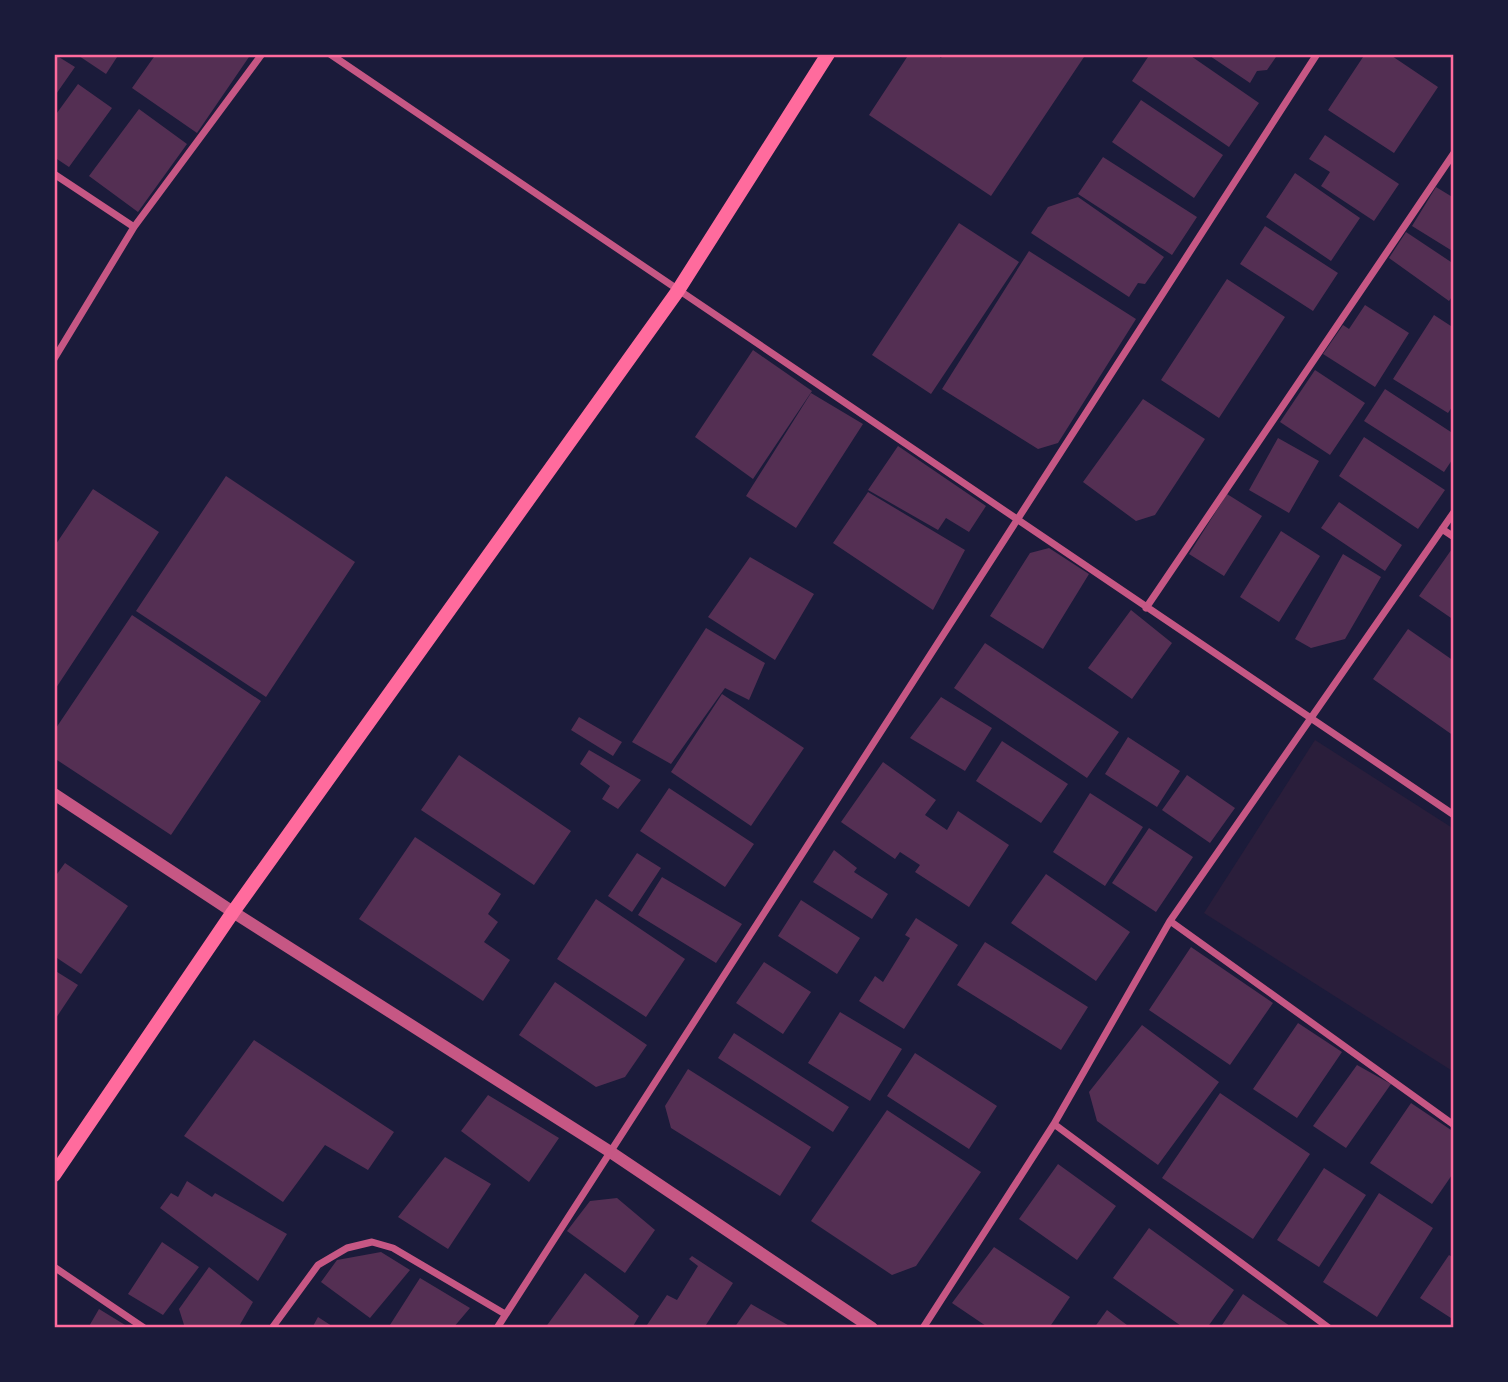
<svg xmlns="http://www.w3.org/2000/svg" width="1508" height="1382" font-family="Karla,sans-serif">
  <rect width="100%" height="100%" fill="#1b1b3a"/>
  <path fill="#2a1e3b" d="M1315,740l139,89v243l-250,-159z"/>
  <path fill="#542f53" d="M54,54l21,13 -21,30z
    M76,54h43l-13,20z
    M156,54h95l-54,79 -65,-45z
    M909,54h27l5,4 2,-4h143l-95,142 -122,-81z
    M1150,54h38l71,49 -30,44 -97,-66z
    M1207,54h71l-11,16 -10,1 -7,12z
    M1365,54h24l49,33 -44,66 -66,-43z
    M78,84l34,24 -43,59 -15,-10v-40z
    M1141,100l82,55 -29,43 -82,-56z
    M139,109l48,35 -49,68 -49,-36z
    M1325,135l74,49 -25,37 -53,-35 9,-14 -21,-13z
    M1103,157l94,60 -25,38 -94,-61z
    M1295,173l65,45 -29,43 -65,-44z
    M1436,187l18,11v54l-42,-26z
    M1078,197l86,60 -19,27 -7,-1 -9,14 -98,-64 17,-26z
    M959,223l60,39 -88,132 -59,-39z
    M1265,226l73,47 -25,38 -73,-47z
    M1406,232l48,32v30l-5,7 -60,-43z
    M1029,251l107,68 -78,124 -20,6 -96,-60z
    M1227,279l58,38 -66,101 -58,-38z
    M1365,305l44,28 -34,54 -52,-33 20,-29 6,4z
    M1434,315l20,13v76l-6,9 -55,-34z
    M753,350l59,41 -59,88 -58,-42z
    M1315,370l50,33 -35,52 -50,-33z
    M1385,389l69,45v23l-10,15 -80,-51z
    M811,393l52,31 -67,104 -50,-32z
    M1143,399l62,40 -50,76 -19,6 -53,-39z
    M1364,437l81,53 -27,39 -79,-53z
    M1278,438l41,23 -30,52 -40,-23z
    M898,446l88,60 -17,26 -23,-14 -8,12 -70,-40z
    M226,476l129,86 -89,135 -130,-86z
    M93,489l66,43 -105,159v-144z
    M868,492l97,58 -32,60 -100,-67z
    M1227,494l35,22 -38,60 -35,-22z
    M1339,502l63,43 -17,26 -64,-43z
    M1281,531l39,25 -41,66 -39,-25z
    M1454,546v74l-35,-24z
    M1049,548l40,26 -46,75 -53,-33 40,-63z
    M1343,554l38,23 -36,62 -34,9 -16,-9z
    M750,557l64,37 -39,66 -67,-43z
    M1131,610l41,33 -40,56 -44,-31z
    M132,615l129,86 -90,134 -117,-77v-27z
    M706,628l59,35 -16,37 -24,-12 -54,76 -39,-22z
    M1408,629l46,32v75l-81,-57z
    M985,643l134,89 -32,46 -133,-90z
    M722,694l82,54 -53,78 -80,-54z
    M941,697l51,31 -27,43 -55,-33z
    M579,717l43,25 -9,14 -42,-26z
    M1128,737l52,34 -23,36 -52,-33z
    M1002,741l66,43 -27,39 -65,-42z
    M589,750l52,30 -23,29 -16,-10 8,-13 -30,-22z
    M459,755l112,76 -37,54 -113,-75z
    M883,762l53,38 -11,15 22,15 11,-19 51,34 -40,62 -54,-35 5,-7 -20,-13 -5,7 -54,-37z
    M1187,775l48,33 -25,35 -48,-33z
    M669,788l85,56 -29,43 -85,-56z
    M1090,793l53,34 -38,59 -52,-34z
    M1149,828l44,29 -37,55 -44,-29z
    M415,837l86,57 -13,20 10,8 -14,20 26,18 -27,41 -124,-82z
    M834,850l23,18 -3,4 34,22 -16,25 -59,-37z
    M637,853l24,15 -29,44 -24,-16z
    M65,863l63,43 -47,68 -27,-18v-78z
    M1046,874l84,58 -34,49 -85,-58z
    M662,877l80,47 -26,39 -78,-48z
    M596,899l89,60 -39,58 -89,-58z
    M801,900l59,38 -23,36 -59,-38z
    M916,918l42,27 -54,84 -45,-28 16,-25 8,6 27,-44 -5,-3z
    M985,942l103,65 -27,43 -104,-65z
    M1191,947l82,56 -43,62 -81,-55z
    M764,962l47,30 -28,42 -47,-31z
    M54,970l24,15 -24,36z
    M555,982l92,63 -22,32 -29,10 -77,-52z
    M840,1012l62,37 -32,52 -62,-38z
    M1298,1023l44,29 -45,66 -44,-29z
    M1142,1025l77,57 -61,83 -61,-44 -8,-29z
    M734,1033l115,74 -16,25 -115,-74z
    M254,1040l140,92 -26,38 -43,-25 -42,57 -99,-66z
    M915,1053l82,53 -28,43 -82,-53z
    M1357,1065l34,19 -45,64 -33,-22z
    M688,1069l123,78 -31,49 -109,-68 -6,-22z
    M1220,1093l90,61 -57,85 -91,-61z
    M488,1095l71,43 -30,44 -68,-51z
    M1411,1103l43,29v40l-22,32 -62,-41z
    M887,1110l94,62 -65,94 -24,9 -81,-54z
    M445,1157l46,27 -43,65 -50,-32z
    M1058,1164l58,42 -39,54 -58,-41z
    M1324,1168l42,27 -47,72 -42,-27z
    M187,1181l25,16 3,-4 72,41 -29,47 -98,-73 11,-15 7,4z
    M1379,1193l54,35 -56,89 -54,-35z
    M617,1198l38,32 -30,43 -58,-42 23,-30z
    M1149,1228l85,62 -27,38h-23l-71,-50z
    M162,1242l37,25 -36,48 -35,-21z
    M994,1247l76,50 -21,31h-60l-37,-25z
    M381,1252l29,18 -40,48 -49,-36 16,-22z
    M1449,1255l5,3v62l-34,-22z
    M692,1256l41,27 -29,45h-59l22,-33 10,5 21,-34 -9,-7z
    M209,1267l44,35 -15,26h-53l-6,-19z
    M585,1273l54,43 -7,12h-87z
    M420,1278l50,30 -17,20h-65z
    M1243,1294l50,34h-73z
    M751,1304l42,24h-59z
    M99,1309l31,19h-42z
    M1107,1310l24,18h-37z
    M318,1317l17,11h-23z"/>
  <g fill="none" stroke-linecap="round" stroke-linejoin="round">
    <path stroke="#c65784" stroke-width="7" d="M330,54l1124,761
      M54,174l80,53
      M54,359l80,-132 128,-173
      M1442,529l12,8
      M1146,608l308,-455
      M1170,921l284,204
      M1054,1124l275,204
      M54,1267l90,61
      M272,1328l46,-63 29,-17 25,-6 21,6 112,66
      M497,1328l820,-1274
      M923,1328l131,-204 116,-203 284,-409"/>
    <path stroke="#c65784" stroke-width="12" d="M54,794l179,118 376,239 263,177"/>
    <path stroke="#ff6b9d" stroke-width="14" d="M54,1175l179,-263 444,-620 151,-238"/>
  </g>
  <rect width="1508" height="1382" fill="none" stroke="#1b1b3a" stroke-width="112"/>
  <rect x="56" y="56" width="1396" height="1270" fill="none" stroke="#ff6b9d" stroke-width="2.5"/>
</svg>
